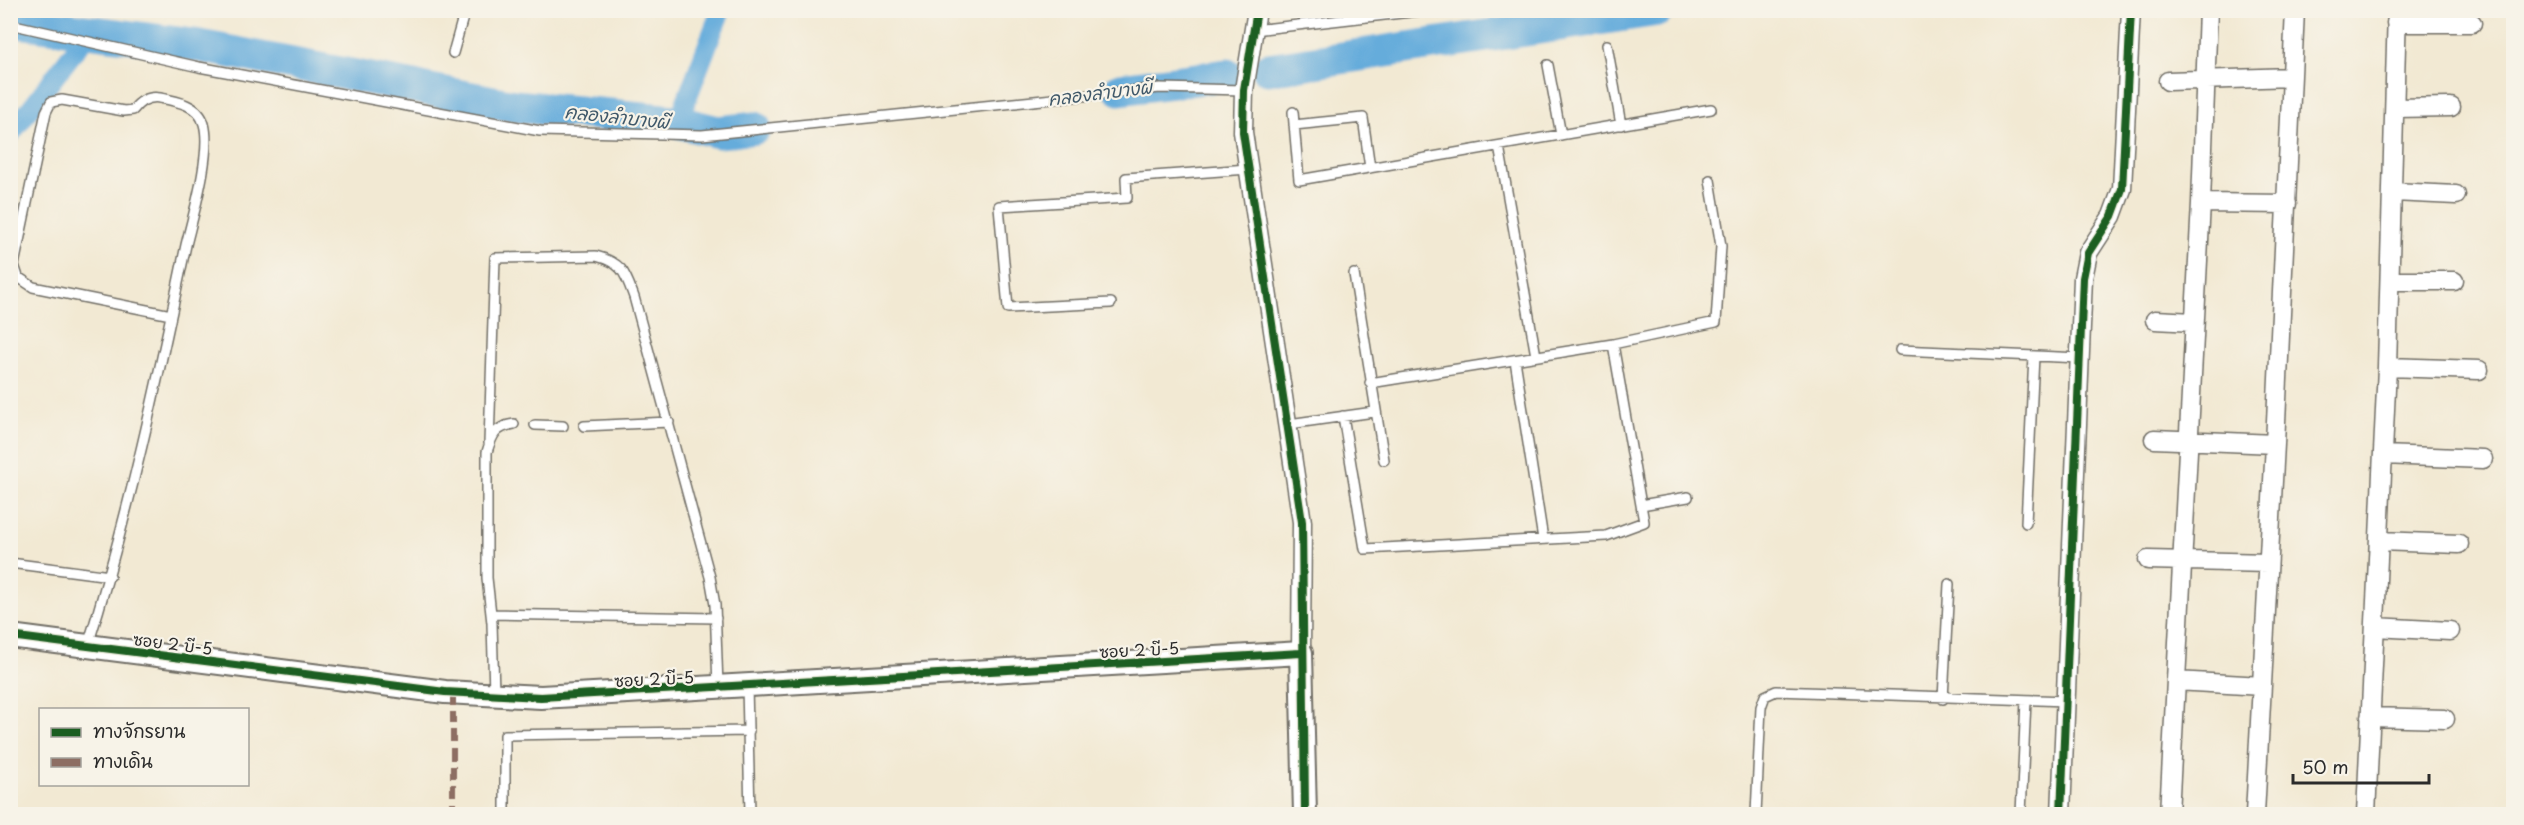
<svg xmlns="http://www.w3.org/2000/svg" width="2524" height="825" font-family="'Playpen Sans','Playpen Sans Thai',sans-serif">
  <rect width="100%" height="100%" fill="#f7f3e8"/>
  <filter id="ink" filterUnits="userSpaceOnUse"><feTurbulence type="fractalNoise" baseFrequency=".0167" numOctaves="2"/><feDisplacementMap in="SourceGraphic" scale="12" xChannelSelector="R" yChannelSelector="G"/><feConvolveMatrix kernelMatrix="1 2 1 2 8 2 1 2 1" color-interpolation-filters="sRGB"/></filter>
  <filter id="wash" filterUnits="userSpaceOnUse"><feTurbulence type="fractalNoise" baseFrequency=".008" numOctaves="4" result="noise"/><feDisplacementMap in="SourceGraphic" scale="24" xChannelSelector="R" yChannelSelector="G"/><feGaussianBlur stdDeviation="1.35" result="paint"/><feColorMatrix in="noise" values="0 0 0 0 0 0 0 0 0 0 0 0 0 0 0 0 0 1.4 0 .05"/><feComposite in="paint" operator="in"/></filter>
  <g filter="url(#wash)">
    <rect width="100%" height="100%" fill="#f2e9d3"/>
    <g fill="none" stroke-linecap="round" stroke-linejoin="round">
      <path stroke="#65acdb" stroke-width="20" d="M674,121l9,-12 38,-99
        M10,135l79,-103"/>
      <path stroke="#65acdb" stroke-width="33" d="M10,21l184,24 320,61 160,15 44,11 37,-4
        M1268,69l390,-59
        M1120,89l107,-14"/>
    </g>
  </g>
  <g filter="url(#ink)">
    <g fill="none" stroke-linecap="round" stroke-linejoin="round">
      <g stroke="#716e66" stroke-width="12">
        <path id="service" d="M10,24l189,43 341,64 162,4 458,-47 84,2
          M1254,30l174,-20
          M1607,45l14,80
          M453,53l12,-43
          M1548,65l13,70
          M1293,112l6,68 412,-71
          M1294,125l69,-7 7,50
          M1499,146l37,210
          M1354,274l30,186
          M1111,303l-103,5 -9,-102 128,-8 -1,-20 122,-9
          M1613,344l28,161
          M1900,350l180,8
          M1515,360l28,179
          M1370,383l243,-39 103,-22 5,-76 -11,-66
          M1343,416l22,133 241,-13 38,-14 -3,-17 47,-8
          M1289,424l85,-12
          M535,425l28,1
          M584,426l85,-4
          M489,443l6,-185 101,-2c27,7 29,17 38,41l76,280 5,28 3,81
          M2026,523l8,-167
          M10,563l100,13
          M491,614l225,4
          M88,645c41,-131 70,-266 98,-400 7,-29 26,-93 18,-121 -5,-19 -27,-23 -44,-26 -11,-2 -20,3 -27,12l-9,1 -62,-11 -11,2 -5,10 -32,153 4,12 15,10 138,28
          M747,686l3,128
          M494,693l-2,-70 -5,-45v-126c5,-17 8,-25 27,-28
          M1943,699l6,-115
          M505,814v-79l244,-4
          M1756,814l5,-107 4,-11 11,-5 290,10
          M2021,814l5,-114"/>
      </g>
      <g stroke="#716e66" stroke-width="21">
        <path id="minor" d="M1257,10l-13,80 -1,42 59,390 -1,131
          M2396,23h76
          M2168,81l124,-4
          M2395,108l56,-1
          M2393,192l63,3
          M2201,203l86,1
          M2390,281h64
          M2155,320l39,2
          M2387,367l92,3
          M2154,439l121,5
          M2383,455l100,4
          M2379,541l80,3
          M2148,560l120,3
          M2375,627l75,4
          M2176,681l86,5
          M2370,717l75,2
          M2061,814l22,-536 5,-25 24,-37 10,-27 9,-179
          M2169,814l32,-611 7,-193
          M2255,814l20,-370 20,-434
          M2366,814l21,-447 10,-357"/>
      </g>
      <g stroke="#716e66" stroke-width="26">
        <path id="tertiary" d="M10,636l435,56 96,5 760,-44 4,161"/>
      </g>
      <use href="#service" stroke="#fff" stroke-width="9"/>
      <use href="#minor" stroke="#fff" stroke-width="18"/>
      <use href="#tertiary" stroke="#fff" stroke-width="22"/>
      <path stroke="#8d6e63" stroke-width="6" stroke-dasharray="12 6" stroke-linecap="butt" d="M453,814v-121"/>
      <g stroke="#f7f3e8" stroke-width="11">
        <path id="cycleway" d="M1257,10l-13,80 -1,42 59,390 3,292
          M10,636l435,56 96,5 760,-44
          M2061,814l22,-536 5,-25 24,-37 10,-27 9,-179"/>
      </g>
      <use href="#cycleway" stroke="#1b5e20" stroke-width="8"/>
    </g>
  </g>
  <g text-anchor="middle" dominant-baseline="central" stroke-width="4.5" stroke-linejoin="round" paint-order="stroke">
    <g font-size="16" fill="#2b2b2b" stroke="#f7f3e8">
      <text transform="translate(173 643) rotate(7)">ซอย 2 บี-5</text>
      <text transform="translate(1139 649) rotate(-3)">ซอย 2 บี-5</text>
      <text transform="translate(654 678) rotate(-3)">ซอย 2 บี-5</text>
    </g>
    <g font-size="18" font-style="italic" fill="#3f5869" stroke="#f7f3e8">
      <text transform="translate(1100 92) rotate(-7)">คลองลำบางผี</text>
      <text transform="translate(617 116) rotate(6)">คลองลำบางผี</text>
    </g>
  </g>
  <rect width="2524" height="825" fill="none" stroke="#f7f3e8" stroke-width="36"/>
  <rect x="39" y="708" width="210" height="78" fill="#f7f3e8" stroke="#a5a39c" stroke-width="1.5"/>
  <rect x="51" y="728" width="30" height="9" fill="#1b5e20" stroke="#a5a39c" stroke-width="1.5"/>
  <text x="93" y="738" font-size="18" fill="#2b2b2b">ทางจักรยาน</text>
  <rect x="51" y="758" width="30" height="9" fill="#8d6e63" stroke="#a5a39c" stroke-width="1.5"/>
  <text x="93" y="768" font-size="18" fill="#2b2b2b">ทางเดิน</text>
  <path d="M2293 774v9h136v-9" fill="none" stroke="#2b2b2b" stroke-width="3"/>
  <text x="2302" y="774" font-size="18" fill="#2b2b2b" stroke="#f7f3e8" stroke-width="4.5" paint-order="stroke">50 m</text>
</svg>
